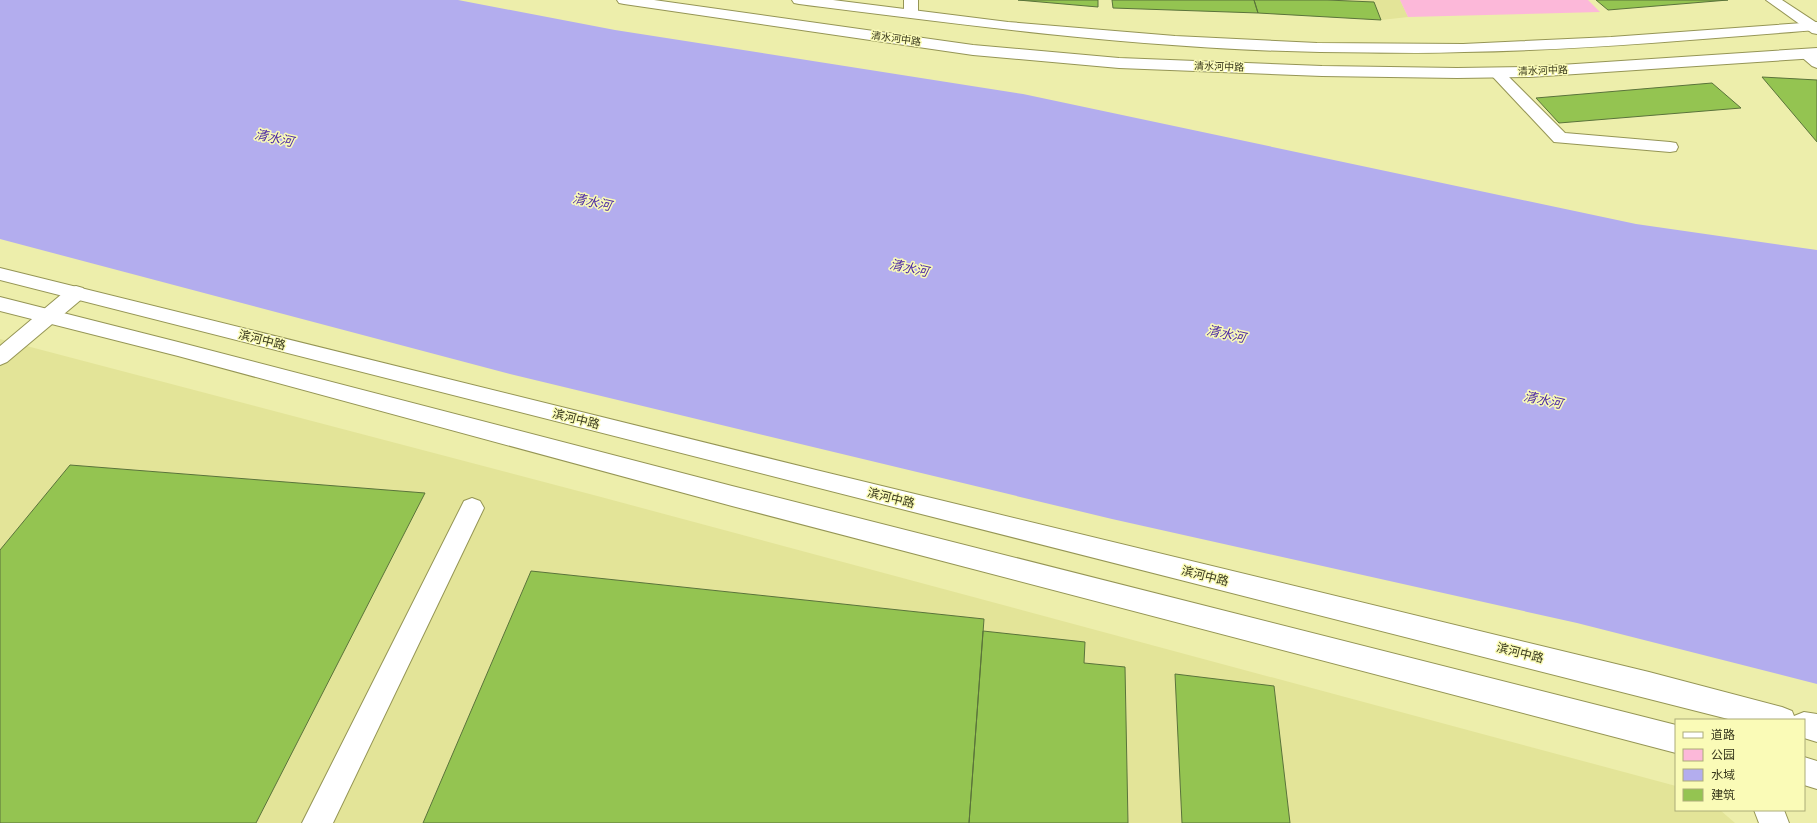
<svg xmlns="http://www.w3.org/2000/svg" width="1817" height="823" font-family="'Fira Sans','Noto Sans SC',sans-serif">
  <rect width="100%" height="100%" fill="#edeeab"/>
  <path fill="#e3e498" d="M1254,0h146l8,17 -27,3 -123,-7z
    M0,339l601,158 1075,289v24h44l15,13h-1735z"/>
  <path fill="#fcb8d9" d="M1400,0h188l12,12 -192,5z"/>
  <path fill="#b3adee" d="M0,0h458l157,30 408,64 613,130 181,26v434l-240,-61 -465,-104 -602,-145 -510,-135z"/>
  <path fill="#94c451" stroke="#5a733b" d="M1018,0h80v7z
    M1112,0h142l4,13 -145,-5z
    M1254,0h73l47,2 7,18 -123,-7z
    M1596,0h132l-120,10z
    M1762,77l55,3v62z
    M1712,83l29,25 -182,15 -23,-25z
    M70,465l355,28 -169,330h-256v-273z
    M531,571l453,48 -15,204h-546z
    M983,631l102,11 -1,21 41,4 3,156h-159z
    M1175,674l99,12 16,137h-108z"/>
  <g fill="none" stroke-linecap="round" stroke-linejoin="round">
    <g stroke="#959555" stroke-width="2">
      <path id="service" d="M76,286l7,2 3,5 -3,5 -76,64 -7,3v-19l69,-58z
        M472,498l8,3 4,7 -151,315h-31l162,-322z"/>
    </g>
    <g stroke="#959555" stroke-width="2">
      <path id="minor" d="M1766,0h16l35,23v11l-5,-1z
        M1806,49l5,2 6,4v13l-5,-2 -14,-12 3,-3z
        M1497,68l5,2 63,63 105,9 6,1 2,4 -2,4 -6,1 -116,-10 -62,-66 -3,-3 3,-3z"/>
    </g>
    <g stroke="#959555" stroke-width="2">
      <path id="tertiary" d="M904,0h14v14l-2,3h-10l-2,-3z
        M1754,810h30l5,13h-30z"/>
    </g>
    <g stroke="#959555" stroke-width="2">
      <path id="secondary" d="M0,268l816,202 833,202 133,35 10,4 2,5 10,-4 13,2v28l-13,-4v-18h-72l-1732,-440z
        M0,297l178,45 554,144 944,239v28l-944,-247 -554,-150 -178,-45z
        M1804,757l13,4v28l-13,-4z"/>
    </g>
    <g stroke="#959555" stroke-width="2">
      <path id="primary" d="M617,0h37l319,45 146,13 203,8 135,2 73,-1 287,-19v10l-287,19 -73,1 -135,-2 -203,-8 -146,-13 -349,-51 -5,-1z
        M792,0h41l175,22 167,14 142,7 146,1 148,-7 206,-15v8c-118,9 -235,20 -353,22 -48,2 -96,0 -144,0 -174,-3 -348,-26 -521,-48l-5,-1z"/>
    </g>
    <use href="#service" fill="#fff" fill-rule="evenodd"/>
    <use href="#minor" fill="#fff" fill-rule="evenodd"/>
    <use href="#tertiary" fill="#fff" fill-rule="evenodd"/>
    <use href="#secondary" fill="#fff" fill-rule="evenodd"/>
    <use href="#primary" fill="#fff" fill-rule="evenodd"/>
  </g>
  <g text-anchor="middle" dominant-baseline="central" stroke-width="3" stroke-linejoin="round" paint-order="stroke">
    <g font-size="10" fill="#36361b" stroke="#fafbb7">
      <text transform="translate(896 39) rotate(8)">清水河中路</text>
      <text transform="translate(1219 67) rotate(2)">清水河中路</text>
      <text transform="translate(1543 71) rotate(-2)">清水河中路</text>
    </g>
    <g font-size="12" fill="#36361b" stroke="#fafbb7">
      <text transform="translate(262 340) rotate(14)">滨河中路</text>
      <text transform="translate(576 419) rotate(14)">滨河中路</text>
      <text transform="translate(891 498) rotate(14)">滨河中路</text>
      <text transform="translate(1205 576) rotate(14)">滨河中路</text>
      <text transform="translate(1520 653) rotate(14)">滨河中路</text>
    </g>
    <g font-size="13" font-style="italic" fill="#4d2ba5" stroke="#fafbb7">
      <text transform="translate(274 138) rotate(12)">清水河</text>
      <text transform="translate(592 202) rotate(12)">清水河</text>
      <text transform="translate(909 268) rotate(12)">清水河</text>
      <text transform="translate(1226 334) rotate(12)">清水河</text>
      <text transform="translate(1543 400) rotate(12)">清水河</text>
    </g>
  </g>
  <rect x="1675" y="719" width="130" height="92" fill="#fafbb7" stroke="#acac79"/>
  <rect x="1683" y="732" width="20" height="6" fill="#ffffff" stroke="#acac79"/>
  <text x="1711" y="739" font-size="12" fill="#36361b">道路</text>
  <rect x="1683" y="749" width="20" height="12" fill="#fcb8d9" stroke="#acac79"/>
  <text x="1711" y="759" font-size="12" fill="#36361b">公园</text>
  <rect x="1683" y="769" width="20" height="12" fill="#b3adee" stroke="#acac79"/>
  <text x="1711" y="779" font-size="12" fill="#36361b">水域</text>
  <rect x="1683" y="789" width="20" height="12" fill="#94c451" stroke="#acac79"/>
  <text x="1711" y="799" font-size="12" fill="#36361b">建筑</text>
</svg>
